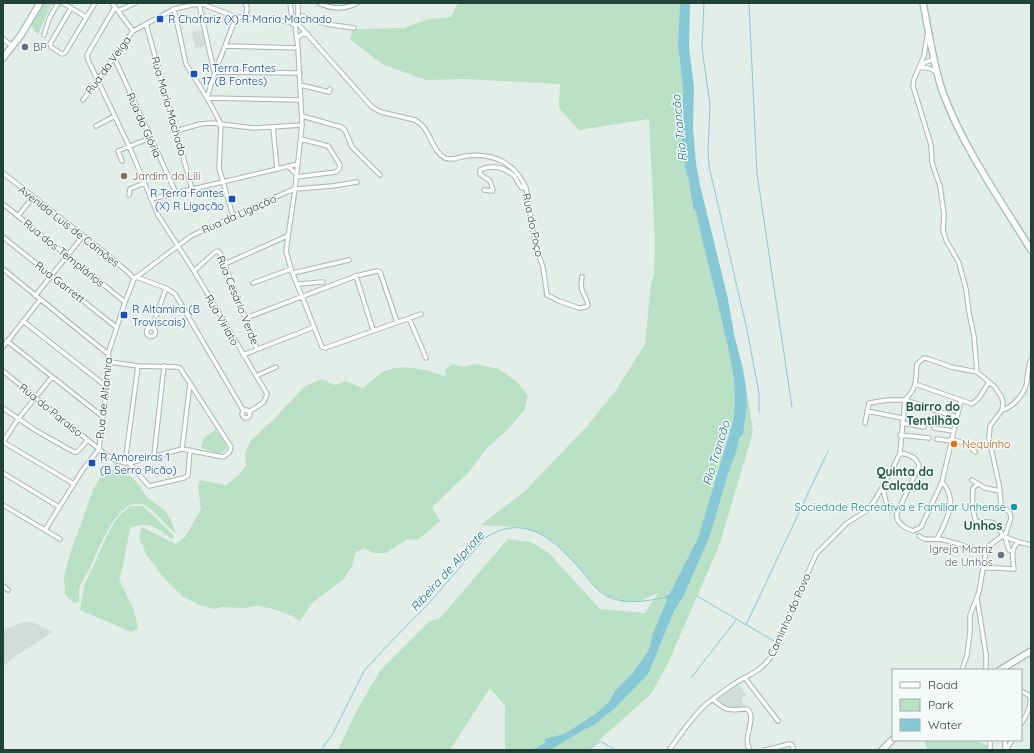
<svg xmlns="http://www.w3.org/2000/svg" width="1034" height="753" font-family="Quicksand,sans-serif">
  <rect width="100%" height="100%" fill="#e3eee9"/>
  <path fill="#d1ded8" d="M202,30l3,16 -10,2 -3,-16z
    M23,622h10l20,10 -43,28 -7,7v-37z
    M738,684l8,11 -5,3 4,9 -16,1 -8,-4 -2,-4v-3z"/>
  <path fill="#bae1c6" d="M42,3h11l1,2h-3l-13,30 -8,-11z
    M458,3h222l-2,40 5,48 -1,29 3,48 4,13 4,27 3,4 37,158 10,-1 10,61 -2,9 -32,107 -51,117 -17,31 -63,56h-83v-44l-15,-18 -40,62h-112l18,-38 24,-41 50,-50 10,-3 68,-79 23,3 18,11 51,56 45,4 13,-20 -20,9 -15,-1 -13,-4 -11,-6 -26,-30 -18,-18 -12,-8 -18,-7 -44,-3 44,-34 63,-66 28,-35 29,-46 6,-60 3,-9 1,-35 -6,-117v-4l-70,11 -20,-22 1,-24 -96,-5 -39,1 -43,-16 -32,-25 3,-9 5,-1 46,-1 25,-9 22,-2z
    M452,364l11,3 12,-3 24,5 18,13 11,14 -4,15 -18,20 -19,17 -18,24 -37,35 8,14 -21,18 -13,1 -20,13h-13l-8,-5 -9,4 -4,14 -8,13 -32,24 -12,18 -10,-6 -16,-6 -16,-3 -14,2 -23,-1 -7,2 -12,-3 -19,-9 -19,-19 -17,-22 -8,-19 3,-10 34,17 9,-7 16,-28 -3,-22 2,-7 26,5 14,-11 6,-9 -1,-12 6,-13 22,-20 32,-34 17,-7 13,6 10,-4 18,7c7,-5 14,-13 22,-17 18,-9 43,0 61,5l-1,-6z
    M216,429v2l8,10 1,1 2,6 -5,5h-6l-2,-1 -13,-4 3,-10z
    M114,469h10l15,16 7,11 20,16 5,8 5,14c-10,-7 -23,-27 -34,-30 -25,-7 -44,47 -52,64 -3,6 -9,13 -10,19 -2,5 0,10 -1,15l-5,1 -6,-5 -3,-4 -1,-18 6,-22 23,-64 8,-14z
    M130,506h13l31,30 -2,3c-16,-11 -21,-19 -42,-11l-7,38 -4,13 15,31 4,18 -7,4 -51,-22 4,-24 24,-53 10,-16z
    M924,740h51l13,6 -1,4h-62l2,-2z"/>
  <path fill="#87c8d7" d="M680,3h10l-1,45 5,38 -1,43 3,34 4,22 28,114 6,35 9,35 3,20 1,17 -4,28 -4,4 -2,11 -10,28 -17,58 -26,60 -10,16 -26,63 -33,34 -21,17 -9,4 -35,21h-18l13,-7v-4l19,-5 10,-6 24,-16 11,-10 6,-11 18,-18 16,-23 4,-16 14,-34 -1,-5h3l29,-57 35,-116c6,-37 -3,-64 -11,-100 -8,-36 -18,-73 -26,-110l-3,-4 -4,-27 -4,-13 -3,-31 1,-46 -5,-48z"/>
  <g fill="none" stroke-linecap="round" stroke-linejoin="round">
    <path stroke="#87c8d7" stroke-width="1" d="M704,3l-2,45 8,56 -2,47 1,15 38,164 12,63v19
      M749,3l8,171 35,233
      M697,596l77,45
      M746,625l82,-174
      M691,678l45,-58
      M321,750l11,-15 32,-64 20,-22 46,-47 55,-64c40,-26 70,2 96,32 8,10 16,22 28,27 18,8 39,4 58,0
      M588,750l12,-9 16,9"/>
    <g stroke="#a5b7b1" stroke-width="5.5">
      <path id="street" d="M63,3l23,14
        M112,3l21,28
        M245,3l2,4 -1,11
        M290,3l2,16
        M298,3v15
        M319,3c12,6 25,7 38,0
        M199,4l15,67
        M115,7l-28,48 1,5 41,86 29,69 36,56 73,123 -3,8 -15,10
        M71,8l-21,36 1,3 11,7 3,-1 30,-50
        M174,9l12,55 21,34 14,26 -2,44 14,48
        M118,11l17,-8
        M236,17l-21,55 -8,26 94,2
        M291 21a4 4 0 1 1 8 0a4 4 0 1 1-8 0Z
        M299,20l3,-4 24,8 28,4
        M146,24l46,165
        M298,24l74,83 9,5 34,8c16,8 16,31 30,38 7,3 14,-1 21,-2 27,-4 49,7 60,32l10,60 7,19 4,28 12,6 20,7 7,-1 2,-2c-2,-13 -9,-10 -6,-28
        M295,25l3,23 4,77 -7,64 -9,62 5,18 31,78 3,1 96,-34
        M44,35l5,-16 9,-16
        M927,36l-3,20 -10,23 -1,7 18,59 1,17 4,13 4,11 4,28 -1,16 3,10 13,23 7,26 3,23 5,24 3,36
        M3,39l9,7
        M297,39l5,-5h6
        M225,46l73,2
        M114,57l62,136
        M920,67l6,-5 8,-3
        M920,68c7,-1 12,0 17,5
        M215,72l85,1
        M300,85l29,7 1,-3
        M83,100l50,-69 41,-22 18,-4 10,-1 34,13 55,5
        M302,116l39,11 4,3 7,17 28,28
        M96,126l19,-10
        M273,127l4,42
        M176,131l24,-7 12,-1 41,5 49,-3
        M122,161l-4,-10 32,-13
        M288,166l9,9
        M3,173l106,83 21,18 4,5
        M296,177l40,-5 3,-3 1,-4 -12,-19 -27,-7
        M484,190l8,1 1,-1 -3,-9 -10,-7v-4c11,-6 26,-3 35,7 2,4 4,8 7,11h4
        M129,195l1,-6 14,-6
        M151,199l147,-35
        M3,204l122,98
        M18,216l15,-19
        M3,237l113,90
        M225,264l62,-28
        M3,269l105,85
        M194,271l21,-19 3,-1 2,2 37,96
        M293,273l56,-13
        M356,276l17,54
        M136,277l30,11 9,6 68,116
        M134,279l57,-43 96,-44 8,-3 37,-3 25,-4
        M253,283l38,-14
        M298,284l25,-2
        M35,296l48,-60
        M246,318l110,-42 21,-5 3,1 17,50
        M409,318l17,40
        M23,321l84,66
        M146.5 332a4.5 4.5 0 1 1 9 0a4.5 4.5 0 1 1-9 0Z
        M152,328l14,-40
        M7,341l96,76
        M3,347l37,-47
        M243,355l71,-28
        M110,362l28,4 38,1 4,1 51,79c-1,6 -3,7 -8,10l-41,-8 -53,14
        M3,371l102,83 12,7 12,2 20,23 35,-8 4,-3 2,-25
        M256,376l20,-9
        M915,384l57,20 7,-6 10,-16
        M905,400c13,-14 10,-18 12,-36l7,-6 5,1 22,8 26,5 18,15 7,11 1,5 -1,7 -12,16 -1,12 10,46 2,20 9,9 1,5 -5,15 -17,13 -3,5 -7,41 -9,23v17l-3,23 -5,15
        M3,408l32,22 39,22h3l11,-12
        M931,409l26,8
        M242 414a4 4 0 1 1 8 0a4 4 0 1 1-8 0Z
        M1002,410c11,-2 24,-18 25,-29 1,-9 0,-12 4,-22
        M867,411l35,7
        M865,423l4,-20 19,-3h17l12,4
        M902,423l22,4
        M934,428l19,3
        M900,435l29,3
        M937,439l14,2
        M951,439c9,3 19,5 24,13
        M3,442l71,42
        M3,442l15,-23 34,-42
        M99,449l11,-87 -2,-8 17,-52 9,-23
        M182,449l8,-66
        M900,453c7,1 17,4 19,13l-22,47c-2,10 8,15 16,18l8,-4 21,-45
        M154,456l10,-90
        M125,463l13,-97
        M3,473l56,34
        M972,480l13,8 15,3
        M978,484l-5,4c-1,12 -1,22 3,34 17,0 19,-3 27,14
        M883,488l3,14 5,8
        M3,505l57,34
        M45,530l37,-59 17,-22
        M919,536c6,5 11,3 18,3 15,1 34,10 49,14
        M1003,536l16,6 12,3
        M1005,537l4,13 4,1
        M937,539c9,-18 22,-39 5,-57l19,-82
        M983,568h13l18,1c-1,-9 -4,-22 5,-27
        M3,586l5,4
        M977,598l9,57v15
        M745,678l33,43
        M1021,691l9,5c2,11 -4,19 -9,28
        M713,699c13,13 17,11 34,10 11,8 -6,30 3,41
        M1005,740v10
        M669,750c11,-14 26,-38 40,-48 8,-6 17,-13 25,-18 17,-11 27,-12 39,-30l43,-100 31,-31 21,-13 7,-10 17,-30 8,-17 5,-53
        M765,750l25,-6 2,1 2,5
        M990,750v-10
        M1006,750l6,-10"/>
    </g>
    <g stroke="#a0bbb2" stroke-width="8">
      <path id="secondary" d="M923,3c6,29 10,61 20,90 21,56 57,106 88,157
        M3,58l18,-23 19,-32
        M1000,670l31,-19
        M882,750l11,-11"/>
    </g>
    <use href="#street" stroke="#fff" stroke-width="3.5"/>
    <use href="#secondary" stroke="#fff" stroke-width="5.5"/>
  </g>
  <g fill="#1a4fb4" stroke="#f4faf7" stroke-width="1.5">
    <rect x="156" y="15" width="8" height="8" rx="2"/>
    <rect x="190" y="70" width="8" height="8" rx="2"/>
    <rect x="228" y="195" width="8" height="8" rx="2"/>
    <rect x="120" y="311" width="8" height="8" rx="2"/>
    <rect x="88" y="459" width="8" height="8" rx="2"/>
  </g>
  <circle fill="#5c6f8a" stroke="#f4faf7" stroke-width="1.5" cx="25" cy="47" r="4"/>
  <circle fill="#8d6e63" stroke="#f4faf7" stroke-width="1.5" cx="124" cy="176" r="4"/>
  <circle fill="#e8710a" stroke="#f4faf7" stroke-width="1.5" cx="954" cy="444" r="4"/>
  <circle fill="#0f9aa8" stroke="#f4faf7" stroke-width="1.5" cx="1014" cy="507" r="4"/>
  <circle fill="#6b7280" stroke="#f4faf7" stroke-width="1.5" cx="1001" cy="555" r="4"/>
  <g text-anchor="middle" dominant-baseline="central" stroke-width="3" stroke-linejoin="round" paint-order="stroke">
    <g font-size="11" fill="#164399" stroke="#f4faf7" text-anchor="start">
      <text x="168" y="19">R Chafariz (X) R Maria Machado</text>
      <text x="202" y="68">R Terra Fontes<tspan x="202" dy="13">17 (B Fontes)</tspan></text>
      <text x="224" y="193" text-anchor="end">R Terra Fontes<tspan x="224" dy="13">(X) R Ligação</tspan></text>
      <text x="132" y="309">R Altamira (B<tspan x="132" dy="13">Troviscais)</tspan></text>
      <text x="100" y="457">R Amoreiras 1<tspan x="100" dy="13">(B Serro Picão)</tspan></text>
    </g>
    <g font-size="11" fill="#4e5e75" stroke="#f4faf7" text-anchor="start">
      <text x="33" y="47">BP</text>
    </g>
    <g font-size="11" fill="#214139" stroke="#f4faf7">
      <text transform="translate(108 65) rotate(-54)">Rua da Veiga</text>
      <text transform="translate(169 106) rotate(74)">Rua Maria Machado</text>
      <text transform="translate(144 125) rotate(66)">Rua da Glória</text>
      <text transform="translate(239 214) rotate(-24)">Rua da Ligação</text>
      <text transform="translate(533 225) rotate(78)">Rua do Poço</text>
      <text transform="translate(69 226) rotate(38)">Avenida Luís de Camões</text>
      <text transform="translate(64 253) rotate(39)">Rua dos Templários</text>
      <text transform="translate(60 282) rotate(38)">Rua Garrett</text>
      <text transform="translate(238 300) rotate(68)">Rua Cesário Verde</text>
      <text transform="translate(222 320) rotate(60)">Rua Viriato</text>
      <text transform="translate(104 398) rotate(-84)">Rua de Altamira</text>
      <text transform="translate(51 410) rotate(39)">Rua do Paraíso</text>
      <text transform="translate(789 615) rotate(-66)">Caminho do Povo</text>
    </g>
    <g font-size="11" fill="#785e54" stroke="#f4faf7" text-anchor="start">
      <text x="132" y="176">Jardim da Lili</text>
    </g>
    <g font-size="11" fill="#c56008" stroke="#f4faf7" text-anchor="start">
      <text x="962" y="444">Nequinho</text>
    </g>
    <g font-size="11" fill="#0d838f" stroke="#f4faf7" text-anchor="end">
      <text x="1006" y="507">Sociedade Recreativa e Familiar Unhense</text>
    </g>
    <g font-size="11" fill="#5b616d" stroke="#f4faf7" text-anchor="end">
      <text x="993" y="549">Igreja Matriz<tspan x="993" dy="13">de Unhos</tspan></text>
    </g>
    <g font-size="12" font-style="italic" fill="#166d82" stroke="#f4faf7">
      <text transform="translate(679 128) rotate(-96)">Rio Trancão</text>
      <text transform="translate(716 453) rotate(-73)">Rio Trancão</text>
      <text transform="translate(447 571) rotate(-48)">Ribeira de Alpriate</text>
    </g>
    <g font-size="12" font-weight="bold" fill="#1b5548" stroke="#f4faf7">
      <text x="933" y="406">Bairro do<tspan x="933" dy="14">Tentilhão</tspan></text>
      <text x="905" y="471">Quinta da<tspan x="905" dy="14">Calçada</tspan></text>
    </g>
    <g font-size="13" font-weight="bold" fill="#1b5548" stroke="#f4faf7">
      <text x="983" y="525">Unhos</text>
    </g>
  </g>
  <rect width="1034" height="753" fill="none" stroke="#214139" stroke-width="8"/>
  <rect x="892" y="669" width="130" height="72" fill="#f4faf7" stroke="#a0b0ab"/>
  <rect x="900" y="682" width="20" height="6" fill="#ffffff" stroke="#a0b0ab"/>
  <text x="928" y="689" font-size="12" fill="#214139">Road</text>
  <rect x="900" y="699" width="20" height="12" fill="#bae1c6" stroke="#a0b0ab"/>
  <text x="928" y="709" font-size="12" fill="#214139">Park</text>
  <rect x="900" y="719" width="20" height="12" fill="#87c8d7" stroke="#a0b0ab"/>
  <text x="928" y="729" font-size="12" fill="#214139">Water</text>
</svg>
